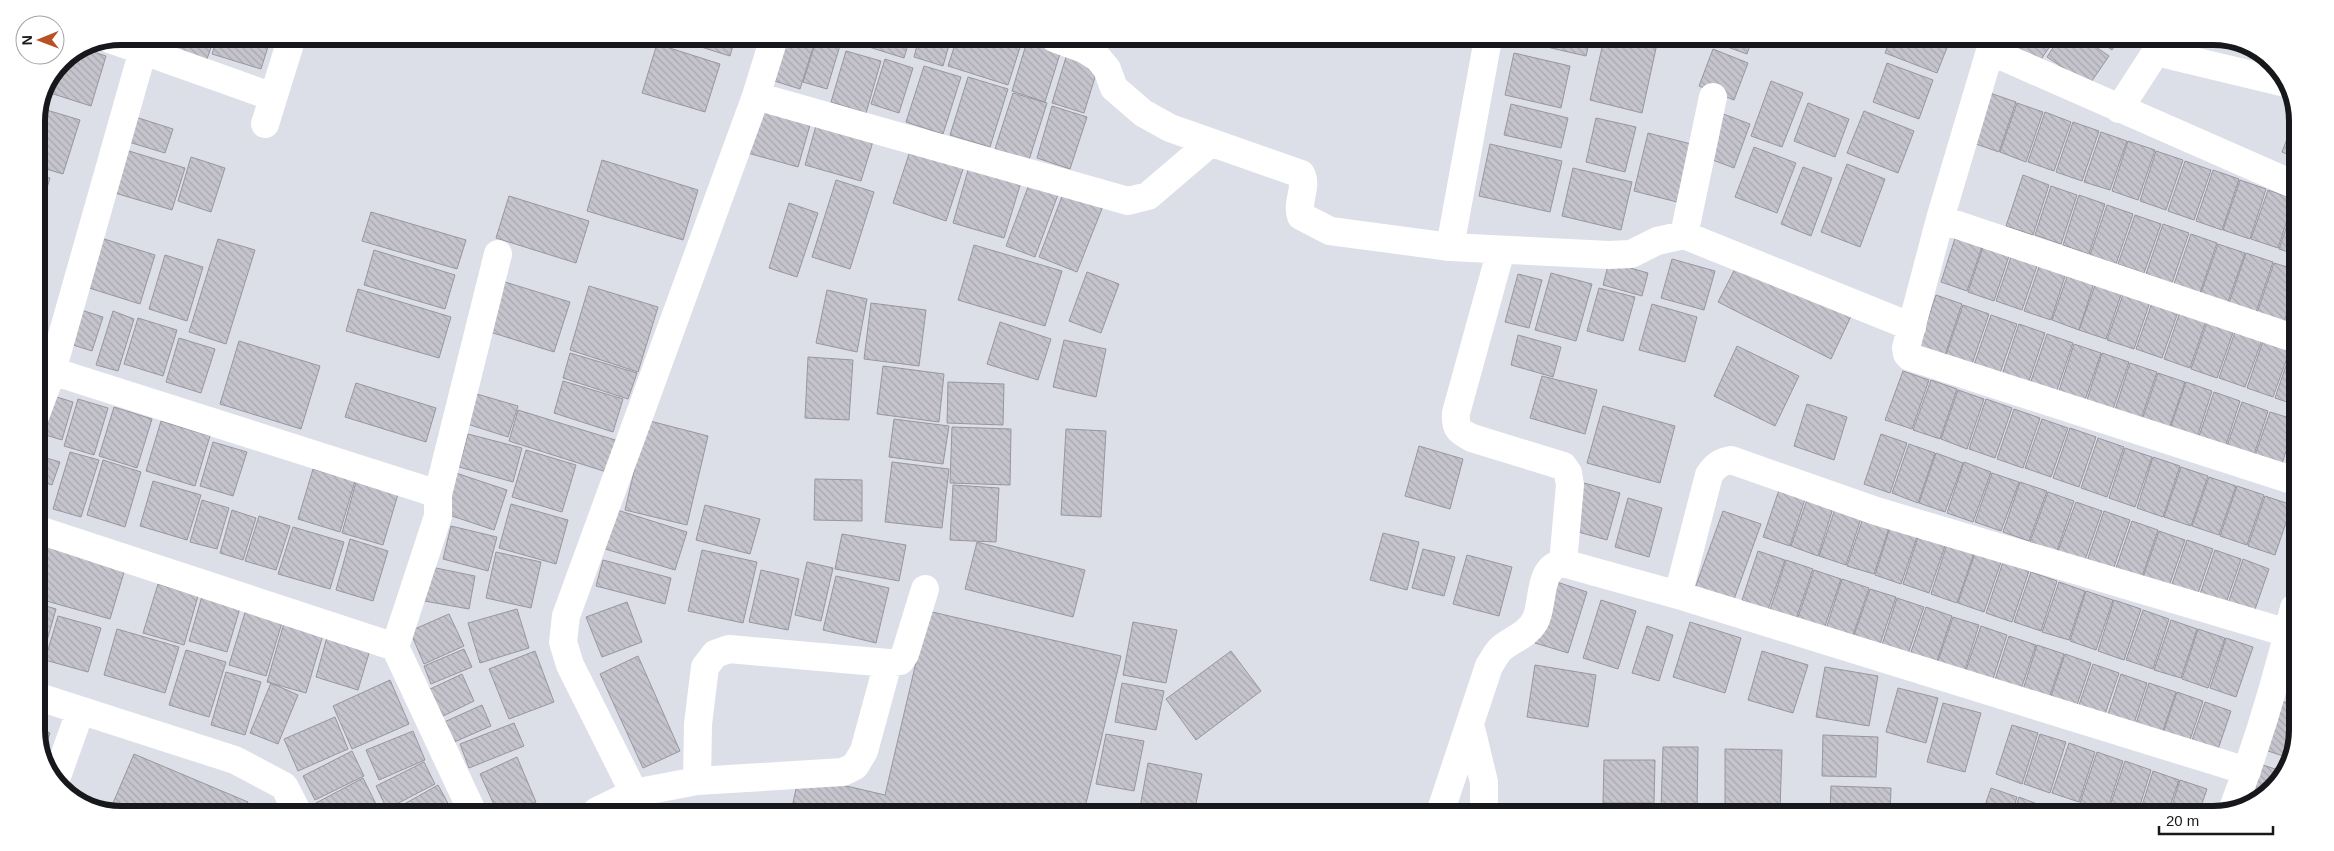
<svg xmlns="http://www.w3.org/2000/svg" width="2334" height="851" font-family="Helvetica,sans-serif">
  <defs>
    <pattern id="building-back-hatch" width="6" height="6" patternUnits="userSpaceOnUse" patternTransform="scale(1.25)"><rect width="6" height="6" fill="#c5c3cc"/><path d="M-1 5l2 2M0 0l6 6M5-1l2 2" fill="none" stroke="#a8a7af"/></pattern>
  </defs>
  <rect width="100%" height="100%" fill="#dcdfe8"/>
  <path fill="url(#building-back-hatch)" stroke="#98969f" d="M149,36h66l-8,23 -59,-18z
    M218,36l53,1 -10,32 -49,-15z
    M669,37l66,1 -5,18z
    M778,38h38l-16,51 -35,-11z
    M817,38h9l15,4 -14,47 -24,-7z
    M844,38h22l-2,6z
    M872,38h38l-6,20 -35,-11z
    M919,38h32l-8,28 -29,-9z
    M957,38h66l-15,47 -60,-19z
    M1028,38h17l18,6 -18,58 -33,-11z
    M1525,39h65l-4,17 -61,-14z
    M1604,39h54l-16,74 -52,-13z
    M1708,40h44l-5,14z
    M1890,40h60l-13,33 -52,-20z
    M2003,40h51l-16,24z
    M2058,40h28l23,16 -20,29 -42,-28z
    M2098,40h20l-6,10z
    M2218,41h22l5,4 -1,5 -27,-5z
    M657,44l63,20 -15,48 -63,-19z
    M81,48l25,8 -15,50 -44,-14 14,-31z
    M1713,49l35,14 -14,37 -35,-14z
    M846,51l35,10 -15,52 -35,-11z
    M1514,53l56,13 -9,42 -56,-13z
    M1067,54l32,10 -15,49 -32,-10z
    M885,59l28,9 -14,45 -28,-9z
    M1887,63l46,17 -14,39 -46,-17z
    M924,66l37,11 -18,57 -37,-12z
    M968,77l40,12 -18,58 -40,-12z
    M1771,81l32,12 -21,54 -31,-11z
    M1013,93l34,10 -18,57 -34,-11z
    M1990,93l26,9 -17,50 -26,-9z
    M758,103l54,15 -14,49 -54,-15z
    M1808,103l41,16 -14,38 -41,-16z
    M2017,103l26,9 -17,50 -26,-10z
    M1511,104l57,14 -7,30 -57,-13z
    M1052,106l35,11 -17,52 -33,-11z
    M40,108l40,12 -17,54 -27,-8v-50z
    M1864,111l50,20 -16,42 -51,-20z
    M1718,112l32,12 -16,44 -32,-12z
    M2045,112l26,10 -17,49 -26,-9z
    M2297,113l1,2 -1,43 -15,-6z
    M129,115l44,14 -8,24 -43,-13z
    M1596,118l40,9 -11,45 -39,-10z
    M817,122l57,16 -13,43 -56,-16z
    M2073,122l26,9 -17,50 -26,-9z
    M2101,132l26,9 -17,49 -26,-8z
    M1648,133l47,12 -14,58 -47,-12z
    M2128,141l27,9 -17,50 -26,-9z
    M1490,144l72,17 -12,51 -71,-16z
    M1754,147l42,16 -19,50 -42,-16z
    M119,148l66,20 -13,42 -67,-20z
    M911,148l53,18 -18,55 -53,-18z
    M2156,151l27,9 -17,50 -26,-9z
    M191,157l34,11 -14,44 -33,-11z
    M602,160l96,30 -15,50 -96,-29z
    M2185,161l26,9 -17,50 -26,-9z
    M970,163l52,16 -18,59 -51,-15z
    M1847,164l38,15 -25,68 -39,-15z
    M1803,167l29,11 -21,58 -30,-12z
    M1573,168l59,14 -11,48 -59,-14z
    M2213,170l26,9 -17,51 -26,-9z
    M36,174l14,4 -14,45z
    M2023,175l26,10 -16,50 -27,-9z
    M1031,179l29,10 -25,68 -29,-11z
    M836,180l38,12 -24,77 -38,-12z
    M2240,180l26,9 -16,50 -27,-9z
    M1066,186l39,15 -28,71 -38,-15z
    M2051,186l26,9 -16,49 -26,-9z
    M2268,190l26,9 -16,49 -27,-9z
    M2079,195l26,9 -16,50 -26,-9z
    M509,196l80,25 -13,42 -80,-25z
    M2296,199h1v56l-18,-6z
    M789,203l29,10 -21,64 -28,-9z
    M2107,205l26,9 -17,50 -26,-9z
    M371,212l95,28 -9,29 -95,-28z
    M2135,215l26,9 -17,49 -26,-9z
    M2163,224l26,9 -17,50 -26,-9z
    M1957,232l27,9 -17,50 -26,-9z
    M2191,234l26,9 -17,50 -26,-9z
    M101,238l54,17 -15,49 -54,-17z
    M218,239l37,11 -29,94 -37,-12z
    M1985,241l26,9 -17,51 -26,-9z
    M2218,244l27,9 -17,49 -27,-9z
    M974,245l88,26 -17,55 -87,-26z
    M374,250l81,25 -10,34 -81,-24z
    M2013,251l26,9 -17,50 -26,-9z
    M2246,253l27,9 -17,50 -27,-9z
    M165,255l38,12 -16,54 -38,-12z
    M1672,259l43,12 -11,39 -43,-12z
    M1740,259l112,55 -21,45 -113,-57z
    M2041,261l26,9 -16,50 -27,-9z
    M1609,262l39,11 -6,23 -39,-11z
    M2274,263l23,7 -1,14 -12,38 -27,-9z
    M2069,271l26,9 -16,50 -27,-10z
    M1087,272l32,12 -18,49 -32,-12z
    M1551,273l41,11 -16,57 -41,-11z
    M1518,274l24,6 -13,48 -24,-6z
    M2097,280l26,9 -17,50 -27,-9z
    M505,282l65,20 -16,50 -64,-20z
    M589,286l69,21 -20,65 -68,-22z
    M1599,288l36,9 -12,44 -36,-10z
    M358,289l93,28 -12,41 -93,-27z
    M2125,289l26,10 -17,50 -27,-9z
    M2296,289v37l-11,-3z
    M827,290l40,9 -10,53 -41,-9z
    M1936,295l26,9 -17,51 -26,-9z
    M2153,300l26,9 -17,49 -26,-9z
    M871,303l55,7 -7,56 -55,-7z
    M1652,304l45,13 -12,45 -46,-12z
    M1963,305l26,9 -17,50 -26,-9z
    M75,308l28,9 -11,34 -28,-9z
    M2181,309l26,9 -17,50 -26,-9z
    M113,311l21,8 -16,52 -22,-6z
    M1991,315l26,9 -17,49 -26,-8z
    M138,318l39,12 -14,46 -39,-12z
    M2208,319l27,8 -18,51 -26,-9z
    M1000,322l51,17 -13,41 -51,-16z
    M2019,324l26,9 -17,51 -26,-9z
    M2236,329l27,8 -18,50 -26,-9z
    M2047,334l26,9 -17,50 -26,-9z
    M1518,335l43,12 -8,30 -42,-12z
    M179,338l36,11 -14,44 -35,-11z
    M2264,338l27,9 -18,50 -26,-9z
    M1064,340l42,9 -10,48 -43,-10z
    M239,341l81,25 -19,63 -81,-25z
    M2074,344l27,9 -17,50 -26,-9z
    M1737,346l62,30 -24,50 -61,-30z
    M2292,348l4,1v56l-21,-7z
    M570,353l67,20 -9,26 -65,-21z
    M2102,353l27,9 -17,50 -26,-9z
    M808,357l45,3 -4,60 -44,-2z
    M2130,363l27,9 -17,50 -26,-9z
    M883,366l61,8 -5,48 -62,-8z
    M1903,371l26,9 -17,49 -27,-9z
    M2158,373l27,9 -17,50 -27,-9z
    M1542,376l55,14 -12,44 -55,-16z
    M1931,380l26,9 -17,50 -27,-9z
    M563,381l60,18 -10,33 -59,-19z
    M948,382l56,2 -1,41 -56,-2z
    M2186,382l26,9 -16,50 -27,-9z
    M356,383l80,25 -10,34 -81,-25z
    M1958,390l26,9 -17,50 -26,-10z
    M470,392l48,14 -10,31 -47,-15z
    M2214,392l26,9 -16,50 -27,-9z
    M47,394l26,8 -11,38 -26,-8z
    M78,399l30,9 -14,47 -30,-9z
    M1986,399l26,9 -17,50 -26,-9z
    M2242,402l26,9 -16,50 -27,-9z
    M1807,404l40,13 -13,43 -40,-14z
    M1603,406l72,20 -15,57 -73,-20z
    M114,407l38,12 -15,49 -38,-12z
    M2014,409l26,9 -17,50 -26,-9z
    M518,410l107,33 -9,32 -107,-34z
    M2270,412l26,8 -16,50 -27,-9z
    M894,419l55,7 -6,38 -54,-7z
    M2042,419l26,9 -17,49 -26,-9z
    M646,420l62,16 -21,89 -62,-15z
    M161,421l49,15 -15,50 -49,-15z
    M952,427l59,2 -1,56 -60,-2z
    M2070,428l26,9 -17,50 -26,-9z
    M1066,429l40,2 -5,86 -40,-2z
    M468,434l54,14 -9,34 -54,-15z
    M1881,434l26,9 -17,50 -26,-9z
    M2098,438l26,9 -17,50 -26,-9z
    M213,442l34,10 -14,44 -33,-10z
    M1909,444l26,9 -17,50 -26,-10z
    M1419,446l44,13 -13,50 -45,-13z
    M2125,448l27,9 -17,50 -26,-9z
    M526,450l50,15 -14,47 -50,-15z
    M70,452l29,8 -18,57 -28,-8z
    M1936,453l27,10 -18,49 -26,-9z
    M36,455l24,7 -8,23 -16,-5z
    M2153,457l27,9 -17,51 -26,-9z
    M103,460l38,12 -16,55 -38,-12z
    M892,462l57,7 -7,59 -57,-6z
    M1964,462l27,10 -18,50 -26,-9z
    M2181,467l27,9 -17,50 -27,-9z
    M313,469l42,12 -15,51 -42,-13z
    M456,473l51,17 -13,40 -51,-17z
    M1992,473l27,9 -18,49 -26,-9z
    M2209,477l27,9 -17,49 -27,-9z
    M815,479l47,1v41l-48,-1z
    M153,481l48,14 -14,45 -47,-14z
    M356,482l42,12 -15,51 -41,-12z
    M2020,482l27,9 -18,50 -26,-9z
    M1584,483l36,10 -13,47 -36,-10z
    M953,485l46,3 -3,54 -46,-2z
    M2237,486l27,9 -17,50 -27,-9z
    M1780,487l26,9 -16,50 -27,-9z
    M2048,492l26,9 -17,50 -27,-9z
    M2265,496l27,9 -17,50 -27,-9z
    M1808,497l26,8 -16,51 -27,-10z
    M1628,498l34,10 -13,49 -34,-10z
    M202,500l27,8 -12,41 -27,-7z
    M2076,502l26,9 -17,49 -27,-9z
    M511,504l57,16 -12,44 -57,-16z
    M705,505l55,14 -10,35 -54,-14z
    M1836,506l26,9 -16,50 -27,-9z
    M614,509l73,23 -12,38 -73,-22z
    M232,510l24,8 -13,42 -23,-7z
    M1723,511l38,13 -29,81 -38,-14z
    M2104,511l26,9 -17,50 -26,-9z
    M1864,515l26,10 -16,49 -27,-8z
    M259,516l31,10 -14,44 -31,-9z
    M2132,521l26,9 -17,50 -26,-9z
    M1891,524l27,10 -17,50 -26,-9z
    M451,526l46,11 -9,34 -45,-12z
    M293,527l51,15 -14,47 -52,-15z
    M2159,531l26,9 -17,49 -26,-9z
    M1383,533l36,9 -12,48 -37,-10z
    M36,534l10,3 -10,31z
    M842,534l64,11 -7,36 -64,-12z
    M1919,534l27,9 -17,50 -26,-9z
    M350,539l38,12 -15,50 -37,-11z
    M2187,540l26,9 -17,50 -26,-9z
    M977,542l108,28 -12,47 -108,-28z
    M1947,544l27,9 -17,50 -26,-9z
    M46,545l79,24 -15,50 -74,-21v-18z
    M1423,549l32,8 -11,39 -32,-8z
    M702,550l55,12 -14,61 -55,-12z
    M2215,550l26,9 -17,50 -26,-9z
    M1758,551l27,9 -17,50 -26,-10z
    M496,552l45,10 -10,46 -45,-10z
    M1975,553l26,9 -17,50 -26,-9z
    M1467,555l45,12 -13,49 -46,-12z
    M2243,559l26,10 -17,49 -26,-8z
    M603,560l68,18 -6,26 -69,-18z
    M1786,560l27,9 -17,50 -26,-9z
    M807,562l26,6 -12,53 -26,-6z
    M2003,562l26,9 -17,51 -26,-9z
    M426,566l49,10 -6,33 -50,-9z
    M761,570l38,9 -11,51 -39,-8z
    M1814,570l27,9 -17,50 -27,-9z
    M2031,572l26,9 -16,50 -27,-9z
    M836,576l53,12 -13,55 -53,-13z
    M1842,579l27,9 -17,50 -26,-9z
    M1554,581l33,11 -19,61 -33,-10z
    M2059,582l26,9 -16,49 -27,-8z
    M158,584l40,12 -14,49 -41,-12z
    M1870,589l26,8 -17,50 -26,-9z
    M2086,591l27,9 -17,50 -26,-9z
    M202,596l38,12 -13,44 -38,-11z
    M1897,598l27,9 -17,50 -26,-9z
    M1601,600l35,11 -18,58 -35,-11z
    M2114,600l27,9 -17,51 -26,-9z
    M627,602l15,40 -40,15 -16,-40z
    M36,603l20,6 -15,53 -5,-1z
    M247,606l37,10 -18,60 -37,-11z
    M1926,607l26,9 -17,51 -26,-9z
    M517,609l12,39 -49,15 -12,-40z
    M2143,610l26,9 -16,50 -27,-9z
    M928,611l193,45 -37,156h-293l8,-37 86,20z
    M449,614l15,32 -40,18 -14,-33z
    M58,616l43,12 -13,44 -43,-12z
    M1953,617l26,8 -16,51 -27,-9z
    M2171,620l26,9 -16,49 -27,-8z
    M1133,622l44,8 -11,53 -43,-8z
    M1690,622l51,16 -16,55 -52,-16z
    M284,623l39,12 -17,58 -39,-11z
    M1647,626l26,9 -14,46 -27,-8z
    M1981,626l26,9 -16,50 -27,-9z
    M117,629l62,18 -14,46 -61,-18z
    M2198,629l27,9 -17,50 -26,-9z
    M2009,636l27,9 -17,50 -26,-9z
    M327,637l43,13 -12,40 -42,-13z
    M2226,638l27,9 -17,50 -26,-9z
    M2037,645l27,9 -17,50 -26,-8z
    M464,649l8,18 -41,17 -7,-18z
    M186,650l40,12 -17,55 -40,-12z
    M535,651l19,51 -45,17 -20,-50z
    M1231,651l30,40 -65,49 -30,-41z
    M1762,651l46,14 -15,48 -45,-13z
    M2065,654l26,9 -17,51 -26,-9z
    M638,656l42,95 -37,17 -43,-94z
    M2093,664l26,9 -17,50 -26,-9z
    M1535,665l61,10 -8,52 -61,-10z
    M1825,667l53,9 -9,50 -53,-9z
    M226,672l35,10 -16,53 -34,-10z
    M462,674l12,27 -33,16 -13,-27z
    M2121,674l26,9 -16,50 -26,-9z
    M390,680l19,44 -57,25 -19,-43z
    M271,683l27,12 -20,49 -28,-11z
    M1122,683l42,8 -8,39 -41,-8z
    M2149,683l27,9 -17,50 -26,-9z
    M1898,688l40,10 -12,45 -40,-11z
    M2177,692l26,9 -17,51 -26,-10z
    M2275,699l19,6 -1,29 -7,23 -27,-9z
    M2205,702l26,9 -17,50 -26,-9z
    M1943,703l38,10 -16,59 -38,-10z
    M482,705l9,21 -39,17 -10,-20z
    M335,717l13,32 -50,22 -14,-32z
    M514,723l10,23 -55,22 -9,-24z
    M2012,725l26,8 -16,51 -26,-10z
    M36,728l14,5 -7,20 -7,-17z
    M413,731l12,29 -46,20 -13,-30z
    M1106,734l38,7 -10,50 -38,-7z
    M2040,734l26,8 -16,51 -26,-9z
    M1823,735l55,2 -2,40 -54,-1z
    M2069,743l26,9 -16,50 -27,-9z
    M1663,747h35l-1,64 -36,-1z
    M1725,749l57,1 -2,60h-55z
    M352,751l12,25 -49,24 -12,-24z
    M2097,752l26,9 -16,50 -27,-8z
    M134,754l114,48 -4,9 -134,-1z
    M517,757l19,45 -22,9h-17l-17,-37z
    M1604,760h51l-1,43h-51z
    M2125,761l26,9 -14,45h-21l-8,-3z
    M424,762l11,22 -48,25 -11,-23z
    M2254,762l27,9 -17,26 -23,8z
    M1148,763l54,11 -8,39h-55z
    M2153,771l26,9 -12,35h-28z
    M363,778l15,30 -5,3h-53l-4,-8z
    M2180,780l27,9 -9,26h-29z
    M438,785l13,24 -4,2h-55z
    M1831,786l60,2 -1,26h-60z
    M1991,788l26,9 -5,17h-30z
    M2019,797l26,10 -2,7h-29z
    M1527,807l52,3v3h-52z
    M2047,807l23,7h-25z"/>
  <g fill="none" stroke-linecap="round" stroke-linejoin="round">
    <path stroke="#fff" stroke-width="28" d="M1054,38l30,11 14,9 9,11 7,19 29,25 27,15 131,46c7,13 -5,28 0,42l29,15 120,16 159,8 22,-1 26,-13 27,-6 228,92
      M110,39l163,58
      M1996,40l-6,11 -50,168 -34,129 1,6 3,3 385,124
      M1990,51l307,135
      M2156,52l129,31
      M756,96l372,105 20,-5 62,-53
      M2119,109l44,-68
      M265,124l27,-87
      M1940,219l356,120
      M1684,235l29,-138
      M1450,247l38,-208
      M1501,250l-45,163c-1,15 2,18 16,25l91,28 5,7 2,12 -7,78
      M52,371l386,123v22l-43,131
      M36,414l16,-43 95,-335
      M438,494l60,-240
      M36,529l359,118 77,164
      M1678,595l31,-120c6,-9 11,-13 22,-15l145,51 412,122
      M36,696l199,64 49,26 13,25
      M1470,724l14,58v31
      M697,781l146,-9 12,-6 9,-15 24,-88
      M55,782l25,-70
      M634,793l-64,-128 -7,-23 3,-26 190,-520 18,-58
      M2233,808c25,-65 45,-133 61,-200
      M597,811l37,-18 63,-12 1,-57 7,-57 10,-13 14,-5 159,14 12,-2 5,-7 20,-65
      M1440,813l49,-147c4,-6 8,-15 14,-19 12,-9 26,-13 33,-28 8,-19 2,-52 27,-56l115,32 569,176"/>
  </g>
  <path d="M0 0H2334V851H0ZM121 45H2213A76 76 0 0 1 2289 121V730A76 76 0 0 1 2213 806H121A76 76 0 0 1 45 730V121A76 76 0 0 1 121 45Z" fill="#fff" fill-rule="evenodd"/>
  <path fill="none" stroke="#16181b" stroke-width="6" d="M121 45H2213A76 76 0 0 1 2289 121V730A76 76 0 0 1 2213 806H121A76 76 0 0 1 45 730V121A76 76 0 0 1 121 45Z"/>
  <g transform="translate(40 40) rotate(269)"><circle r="24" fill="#ffffff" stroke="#a2a3a4"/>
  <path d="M0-4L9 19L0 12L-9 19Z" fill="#b85225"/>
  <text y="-8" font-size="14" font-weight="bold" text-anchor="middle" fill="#16181b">N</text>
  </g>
  <path d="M2159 826v8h114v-8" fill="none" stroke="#16181b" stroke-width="2.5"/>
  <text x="2166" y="826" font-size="15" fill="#16181b" stroke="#ffffff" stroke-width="4" paint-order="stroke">20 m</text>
</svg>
